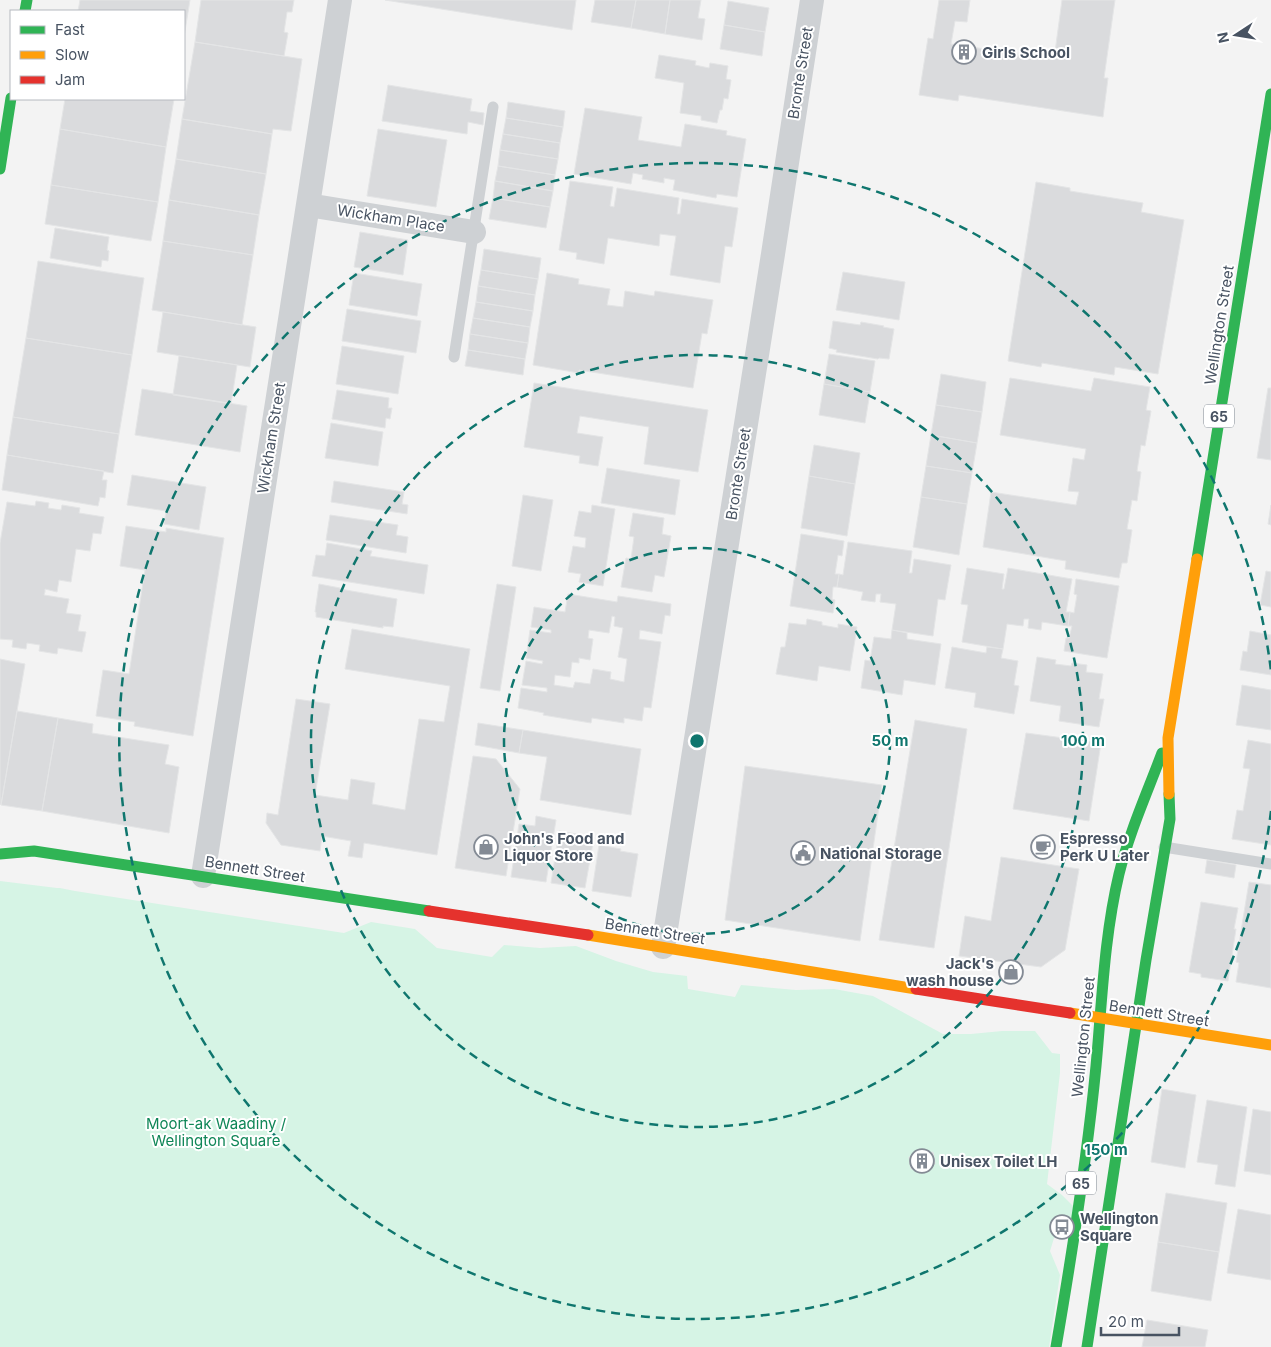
<svg xmlns="http://www.w3.org/2000/svg" width="1271" height="1347" font-family="Inter,sans-serif">
  <rect width="100%" height="100%" fill="#f3f3f3"/>
  <path fill="#d6f4e5" d="M0,881l57,7h3l15,3 269,42 27,-11 44,7 22,19 55,9 12,-12 36,3 36,-2 40,15 37,11 34,4 1,13 47,8 6,-12 55,5 38,-1 39,7 70,38h28l31,-3h33l17,22 8,1v19l-13,111 15,11 14,14 -8,16 -14,13 -4,13 10,24 -11,72h-1049z"/>
  <path fill="#dadbdd" stroke="#e4e5e6" fill-rule="evenodd" d="M80,0h110l-6,37v-26h-106z
    M201,0h93l-2,12h-5l-3,20 4,1 -4,23 -89,-14z
    M385,0h191l-4,30z
    M595,0h41l-5,28 -40,-6z
    M636,0h34l-5,34 -34,-6z
    M670,0h31l-3,18 7,1 -3,21 -37,-6z
    M939,0h31l-3,22 -12,-1 -4,23 103,15 8,-59h53l-11,78h4l-5,39 -144,-22 -1,6 -39,-6 9,-57 5,1z
    M728,1l41,7 -4,24 -41,-7z
    M724,25l41,7 -3,24 -42,-7z
    M195,42l107,17 -11,72 -18,-2 -1,5 -90,-15z
    M659,55l37,6 -1,4 14,3 1,-5 18,3 -2,13 5,1 -3,19 -4,-1 -2,12h-2l-3,13 -16,-3v-4l-21,-3 4,-30 -29,-5z
    M388,85l84,14 -2,12 14,2 -1,12 -15,-3 -1,12 -85,-13z
    M65,99h109l-8,48 -106,-18z
    M508,102l57,9 -2,16 -57,-9z
    M585,108l57,9 -4,23 43,7 4,-23 42,7 -1,4 20,4 -9,58 -20,-3 -1,4 -43,-8 2,-10 -11,-2v5l-22,-4 1,-4 -10,-2 -2,11 -57,-10z
    M506,118l57,9 -3,16 -57,-9z
    M182,119l90,15 -6,40 -90,-15z
    M60,129l106,18 -8,55 -107,-17z
    M378,129l69,11 -11,67 -69,-11z
    M503,134l57,9 -2,16 -58,-9z
    M500,150l58,9 -3,16 -57,-9z
    M176,159l90,15 -7,41 -90,-15z
    M498,166l57,9 -2,16 -58,-10z
    M495,181l58,10 -3,16 -57,-9z
    M570,181l43,6 -3,19 4,1 3,-19 62,10 -2,16h3l2,-15 56,9 -6,39 -7,-1 -5,37 -50,-8 6,-39 -16,-2 -1,12 -51,-8 -4,26 -28,-5 1,-6 -18,-3z
    M1036,182l34,6v3l73,12 -2,9 43,8 -26,154 -43,-7 -1,8 -72,-12 -1,4 -33,-6z
    M51,185l107,17 -7,39 -106,-17z
    M493,198l57,9 -4,21 -57,-9z
    M169,200l90,15 -6,40 -90,-14z
    M55,228l54,9 -2,13 2,1 -1,10 -6,-1 -1,7 -51,-9z
    M360,232l48,8 -5,35 -49,-8z
    M163,241l90,14 -11,70 -90,-15z
    M484,249l57,9 -3,21 -57,-9z
    M38,261l106,17 -12,77 -106,-17z
    M481,270l57,9 -3,16 -57,-9z
    M843,272l62,10 -6,38 -63,-10z
    M354,273l68,11 -5,32 -68,-11z
    M547,273l32,6 -1,5 32,5 -3,16 16,2 2,-16 29,5 1,-5 58,9 -6,34 -5,-1 -9,55 -114,-18v3l-46,-8z
    M478,286l57,9 -2,16 -57,-9z
    M476,302l57,9 -3,16 -57,-9z
    M347,309l74,12 -5,32 -74,-12z
    M163,312l93,15 -6,40 -93,-15z
    M473,318l57,9 -2,16 -58,-9z
    M833,321l27,4 1,-3 23,4 -1,1 11,2 -5,30 -10,-1 -1,1 -42,-7 1,-2 -8,-2z
    M470,334l58,9 -3,16 -57,-9z
    M26,338l106,17 -13,79 -106,-17z
    M342,346l62,10 -6,38 -62,-10z
    M468,350l57,9 -2,16 -58,-9z
    M829,354l46,7 -5,31 -46,-8z
    M179,356l58,9 -6,39 -58,-9z
    M941,374l45,8 -4,30 -46,-7z
    M1010,378l81,13 3,-13 56,9 -4,23 5,1 -6,35 -4,-1 -4,26 4,1 -4,29 -5,-1 -5,29 5,1 -5,33h-5l-3,15 -54,-9 1,-8 -83,-14 8,-55 85,13 3,-13 -11,-1 5,-33 11,2 2,-11 -86,-14z
    M534,383l174,27 -10,62 -54,-8 5,-37 -69,-11 -3,17 26,4 -5,29 -19,-3 1,-7 -56,-9z
    M824,384l46,8 -5,31 -46,-8z
    M1268,388h3v72l-14,-2z
    M142,389l105,17 -7,46 -105,-17z
    M337,390l52,8 -1,10h4l-2,11 -4,-1 -1,10 -53,-9z
    M936,405l46,7 -5,31 -46,-8z
    M13,417l106,17 -6,39 -106,-18z
    M331,423l52,9 -5,34 -53,-8z
    M931,435l46,8 -5,30 -46,-7z
    M814,445l46,8 -5,31 -46,-8z
    M7,455l97,16 -2,9h5l-2,18 -5,-1 -2,9 -96,-16z
    M926,466l46,7 -5,31 -46,-7z
    M607,468l73,12 -5,35 -74,-12z
    M132,475l74,12 -7,43 -35,-6 2,-13 -39,-6z
    M809,476l46,8 -8,52 -46,-8z
    M334,481l70,11 -2,12 6,1 -1,9 -76,-12z
    M523,495l30,5 -12,71 -29,-5z
    M921,497l46,7 -8,51 -46,-8z
    M36,501l13,2 -1,5 13,2 1,-5 18,3 -1,5 25,4 -3,17 -8,-1 -3,18 -14,-2 -5,33 -12,-2 -2,12 -12,-3v3l-1,3 25,4 -3,14 15,2 -3,16 8,1 -4,20 -24,-4 -1,6 -18,-3 1,-6 -13,-2 -1,6 -14,-2 1,-7 -13,-1v-96l7,-41 28,4z
    M592,505l23,4 -12,77 -24,-4 2,-8 -13,-2 5,-26 12,2 1,-10 -12,-2 5,-25 12,2z
    M1271,505v20l-3,-1z
    M633,513l31,5 -2,16 9,2 -7,41 -9,-2 -3,17 -31,-5 5,-29 5,1 3,-22 -5,-1z
    M330,515l68,10 -2,10 12,2 -2,16 -80,-13z
    M126,526l40,6v-4l58,10 -31,198 -59,-10 1,-4 -39,-6 7,-46 26,4 16,-104 -25,-4z
    M801,534l43,7 -2,15 -4,-1 -3,19h4l-2,13h-4l-1,12 3,1 -2,13 -43,-7z
    M848,542l64,9 -3,22h3l2,-14 37,6 -6,35 -7,-1 -5,37 -41,-6 4,-26 -16,-2 1,-8h-5l-1,8 -14,-2 2,-8 -26,-5 2,-13 4,1z
    M327,543l45,8 -2,5 58,9 -4,29 -112,-18 4,-21 9,1z
    M967,568l37,6 -2,15h2l4,-21 64,11 -6,33h4l-2,14 -26,-4 -1,8 -13,-2 1,-9h-5l-1,7 -16,-2 -4,25 -41,-7 6,-37 -7,-1z
    M1266,571l5,1v35l-11,-2z
    M1076,579l43,7 -12,72 -43,-7 2,-13h3l3,-12h-4l2,-14 4,1 3,-18 -3,-1z
    M319,584l21,4v1l57,10 -4,28 -10,-1v2l-67,-11v-5h-1z
    M497,584l19,3 -16,104 -20,-3z
    M568,594l49,8 1,-6 53,8 -1,12 -5,-1 -3,19 -22,-4 -1,9 22,3 -10,66 -7,-1 -2,14 -18,-3v5l-32,-5 -1,5 -48,-8 1,-2 -26,-5 3,-20 26,4v-4l-25,-3 4,-24 16,3 1,-3 -17,-3 4,-28 21,3v-3l-20,-3 3,-20 31,5zM612,616l3,1 -1,9 9,2 -5,29 9,2 -3,23 -14,-3 1,-7 -18,-3 -3,15 -15,-2 -2,6 -19,-3 1,-10 15,2 2,-15 7,1v-5l11,2 3,-21 -5,-1 1,-8 20,3z
    M807,619l15,3v3l16,3v-4l19,3 -7,44 -31,-5 -2,15 -41,-7 5,-27h4l4,-24 17,2z
    M352,629l118,20 -33,206 -73,-12 -2,15 -14,-2 3,-15 -29,-5 -2,15 -39,-6 -15,-22 1,-10 11,2 18,-116 34,5 -15,91 33,5 3,-21 24,4 -3,21 33,6 14,-91 25,3 6,-36 -105,-17z
    M892,630l15,3v6l34,5 -6,41 -31,-5 -2,15 -41,-7 4,-28 5,1 4,-24 17,2z
    M1250,631l21,4v40l-31,-5 3,-19 4,1z
    M952,647l34,6 1,-6 16,2 -2,9 17,3 -4,24 5,1 -5,28 -40,-7 2,-14 -31,-5z
    M1037,657l19,3 -1,4 16,2 1,-3 15,2 -1,7 17,2 -4,25h5l-5,28 -40,-6 2,-15 -31,-5z
    M0,659l25,5 -24,141 -1,-1z
    M1242,685l29,5v40l-35,-5z
    M17,711l41,7 -16,93 -41,-6z
    M58,718l35,6 -1,9 77,12 -4,19 14,3 -10,66 -127,-22z
    M915,720l52,9 -33,219 -55,-8z
    M478,723l45,7 -4,23 -44,-8z
    M523,730l118,19 -10,66 -91,-15 7,-43 -28,-4z
    M1026,733l75,10 -12,78 -76,-12z
    M1248,740l23,4v101l-39,-6 5,-29 6,1 7,-42 -7,-1z
    M473,756l23,3 24,30 -14,87 -51,-8z
    M745,766l137,19 -22,156 -135,-21z
    M536,816l20,4 -10,62 -35,-5 8,-53 16,2z
    M559,831l35,6 -9,51 -34,-5z
    M599,845l22,4 -1,2 18,3 -7,43 -39,-6z
    M1001,857l78,12 -14,81 -24,17 -82,-11 6,-40 26,5z
    M1207,860l29,5 -2,13 -29,-5z
    M1249,882l22,3v103l-35,-6 3,-19 -3,-1z
    M1201,902l37,6 -4,21h2l-8,52 -27,-4v-3l-12,-2z
    M1162,1089l34,6 -11,73 -34,-6z
    M1207,1100l40,7 -12,80 -20,-3 3,-19 -21,-3z
    M1253,1109l18,3v63l-27,-4z
    M933,1152l2,12 -24,5 -2,-12z
    M1166,1193l61,10 -8,49 -61,-10z
    M1238,1209l33,6v65l-44,-7z
    M1158,1242l61,10 -8,49 -60,-10z
    M1147,1320l61,10 -3,17h-63z"/>
  <g fill="none" stroke-linecap="round" stroke-linejoin="round">
    <path stroke="#ced1d4" stroke-width="11" d="M454,357l39,-250
      M1164,847l107,17"/>
    <path stroke="#ced1d4" stroke-width="24" d="M308,205l166,27
      M203,876l137,-876
      M663,947c51,-315 101,-631 149,-947"/>
    <path stroke="#30b455" stroke-width="11" d="M25,11l2,-11
      M0,169l11,-71
      M1197,559l74,-465
      M0,854l34,-3 395,60
      M1056,1347c16,-93 31,-187 40,-281 6,-64 8,-129 23,-192 10,-41 28,-81 43,-121
      M1087,1347l59,-387 24,-141 -1,-25"/>
    <path stroke="#ff9f0a" stroke-width="11" d="M1169,794l-1,-56 29,-179
      M588,935l328,54
      M1070,1013l201,32"/>
    <path stroke="#e5322d" stroke-width="11" d="M429,911l159,24
      M916,989l154,24"/>
  </g>
  <g fill="none" stroke="#0f766e" stroke-width="2.5" stroke-dasharray="9 6">
    <circle cx="697" cy="741" r="193"/>
    <circle cx="697" cy="741" r="386"/>
    <path d="M1271 811A578 578 0 1 1 1271 671"/>
  </g>
  <defs>
    <g id="building-ring" transform="scale(1.25)"><circle r="9.5" fill="#fff" stroke="#848b95" stroke-width="1.5"/><path d="M-4-6H4V6H1V3H-1V6H-4ZM-2.5-4.3h1.7v1.8h-1.7ZM.8-4.3h1.7v1.8H.8ZM-2.5-1h1.7V.8h-1.7ZM.8-1h1.7V.8H.8Z" fill="#848b95"/></g>
    <g id="shop-ring" transform="scale(1.25)"><circle r="9.5" fill="#fff" stroke="#848b95" stroke-width="1.5"/><path d="M-5-2.5h2.3a2.7 3.5 0 0 1 5.4 0H5L5.5 6h-11ZM-1.5-2.5h3a1.5 2.3 0 0 0-3 0Z" fill="#848b95"/></g>
    <g id="cafe-ring" transform="scale(1.25)"><circle r="9.5" fill="#fff" stroke="#848b95" stroke-width="1.5"/><path d="M-5.5-4.5H6V0H3Q3 3.5 0 3.5H-2.5Q-5.5 3.5-5.5 0ZM3-3.2v2h1.7v-2ZM-6 4.5H4V6H-6Z" fill="#848b95"/></g>
    <g id="civic-ring" transform="scale(1.25)"><circle r="9.5" fill="#fff" stroke="#848b95" stroke-width="1.5"/><path d="M-.6-6.5H3V-4.5H.6V-3L4-1V1h2V6H-6V1h2V-1L-.6-3ZM-1.2 2.5V6h2.4V2.5Z" fill="#848b95"/></g>
    <g id="bus-ring" transform="scale(1.25)"><circle r="9.5" fill="#fff" stroke="#848b95" stroke-width="1.5"/><path d="M-5-6H5V4H4V6H2V4H-2V6H-4V4H-5ZM-3.5-4V0h7V-4ZM-3.5 1.2v1.5H-2V1.2ZM2 1.2v1.5H3.5V1.2Z" fill="#848b95"/></g>
  </defs>
  <g fill-rule="evenodd">
    <use href="#building-ring" x="964" y="52"/>
    <use href="#shop-ring" x="486" y="847"/>
    <use href="#cafe-ring" x="1043" y="847"/>
    <use href="#civic-ring" x="803" y="853"/>
    <use href="#shop-ring" x="1011" y="972"/>
    <use href="#building-ring" x="922" y="1161"/>
    <use href="#bus-ring" x="1062" y="1227"/>
  </g>
  <g text-anchor="middle" dominant-baseline="central" stroke-width="4" stroke-linejoin="round" paint-order="stroke">
    <g fill="#fff" stroke="#7f8791" stroke-width="1">
      <rect x="1204" y="404.5" width="30" height="23" rx="4"/>
      <rect x="1066" y="1171.5" width="30" height="23" rx="4"/>
    </g>
    <g font-size="14" font-weight="bold" fill="#485362">
      <text x="1219" y="416">65</text>
      <text x="1081" y="1183">65</text>
    </g>
    <g font-size="15" font-weight="bold" fill="#485362" stroke="#fff" text-anchor="start">
      <text x="982" y="52">Girls School</text>
      <text x="504" y="838">John's Food and<tspan x="504" dy="17">Liquor Store</tspan></text>
      <text x="1060" y="838">Espresso<tspan x="1060" dy="17">Perk U Later</tspan></text>
      <text x="820" y="853">National Storage</text>
      <text x="994" y="963" text-anchor="end">Jack's<tspan x="994" dy="17">wash house</tspan></text>
      <text x="940" y="1161">Unisex Toilet LH</text>
      <text x="1080" y="1218">Wellington<tspan x="1080" dy="17">Square</tspan></text>
    </g>
    <g font-size="15" fill="#485362" stroke="#fff">
      <text transform="translate(800 73) rotate(-81)">Bronte Street</text>
      <text transform="translate(391 218) rotate(9)">Wickham Place</text>
      <text transform="translate(1219 325) rotate(-81)">Wellington Street</text>
      <text transform="translate(271 438) rotate(-81)">Wickham Street</text>
      <text transform="translate(738 474) rotate(-81)">Bronte Street</text>
      <text transform="translate(255 869) rotate(9)">Bennett Street</text>
      <text transform="translate(655 931) rotate(9)">Bennett Street</text>
      <text transform="translate(1159 1013) rotate(9)">Bennett Street</text>
      <text transform="translate(1083 1037) rotate(-84)">Wellington Street</text>
    </g>
    <g font-size="15" fill="#0f8657" stroke="#fff">
      <text x="216" y="1123">Moort-ak Waadiny /<tspan x="216" dy="17">Wellington Square</tspan></text>
    </g>
  </g>
  <circle cx="697" cy="741" r="8" fill="#0f766e" stroke="#fff" stroke-width="2.5"/>
  <g font-size="15" text-anchor="middle" font-weight="bold" fill="#0f766e" stroke="#fff" stroke-width="4" stroke-linejoin="round" paint-order="stroke">
    <text x="890" y="746">50 m</text>
    <text x="1083" y="746">100 m</text>
    <text x="1106" y="1155">150 m</text>
  </g>
  <rect x="10" y="10" width="175" height="90" fill="#ffffff" stroke="#b6bac0"/>
  <rect x="20" y="26" width="25" height="8" fill="#30b455" stroke="#b6bac0"/>
  <text x="55" y="35" font-size="15" fill="#485362">Fast</text>
  <rect x="20" y="51" width="25" height="8" fill="#ff9f0a" stroke="#b6bac0"/>
  <text x="55" y="60" font-size="15" fill="#485362">Slow</text>
  <rect x="20" y="76" width="25" height="8" fill="#e5322d" stroke="#b6bac0"/>
  <text x="55" y="85" font-size="15" fill="#485362">Jam</text>
  <g transform="translate(1236 35) rotate(258)" stroke="#ffffff" stroke-width="4" paint-order="stroke">
  <path d="M0-4L9 19L0 12L-9 19Z" fill="#485362"/>
  <text y="-8" font-size="14" font-weight="bold" text-anchor="middle" fill="#485362">N</text>
  </g>
  <path d="M1101 1327v8h78v-8" fill="none" stroke="#485362" stroke-width="2.5"/>
  <text x="1108" y="1327" font-size="15" fill="#485362" stroke="#ffffff" stroke-width="4" paint-order="stroke">20 m</text>
</svg>
